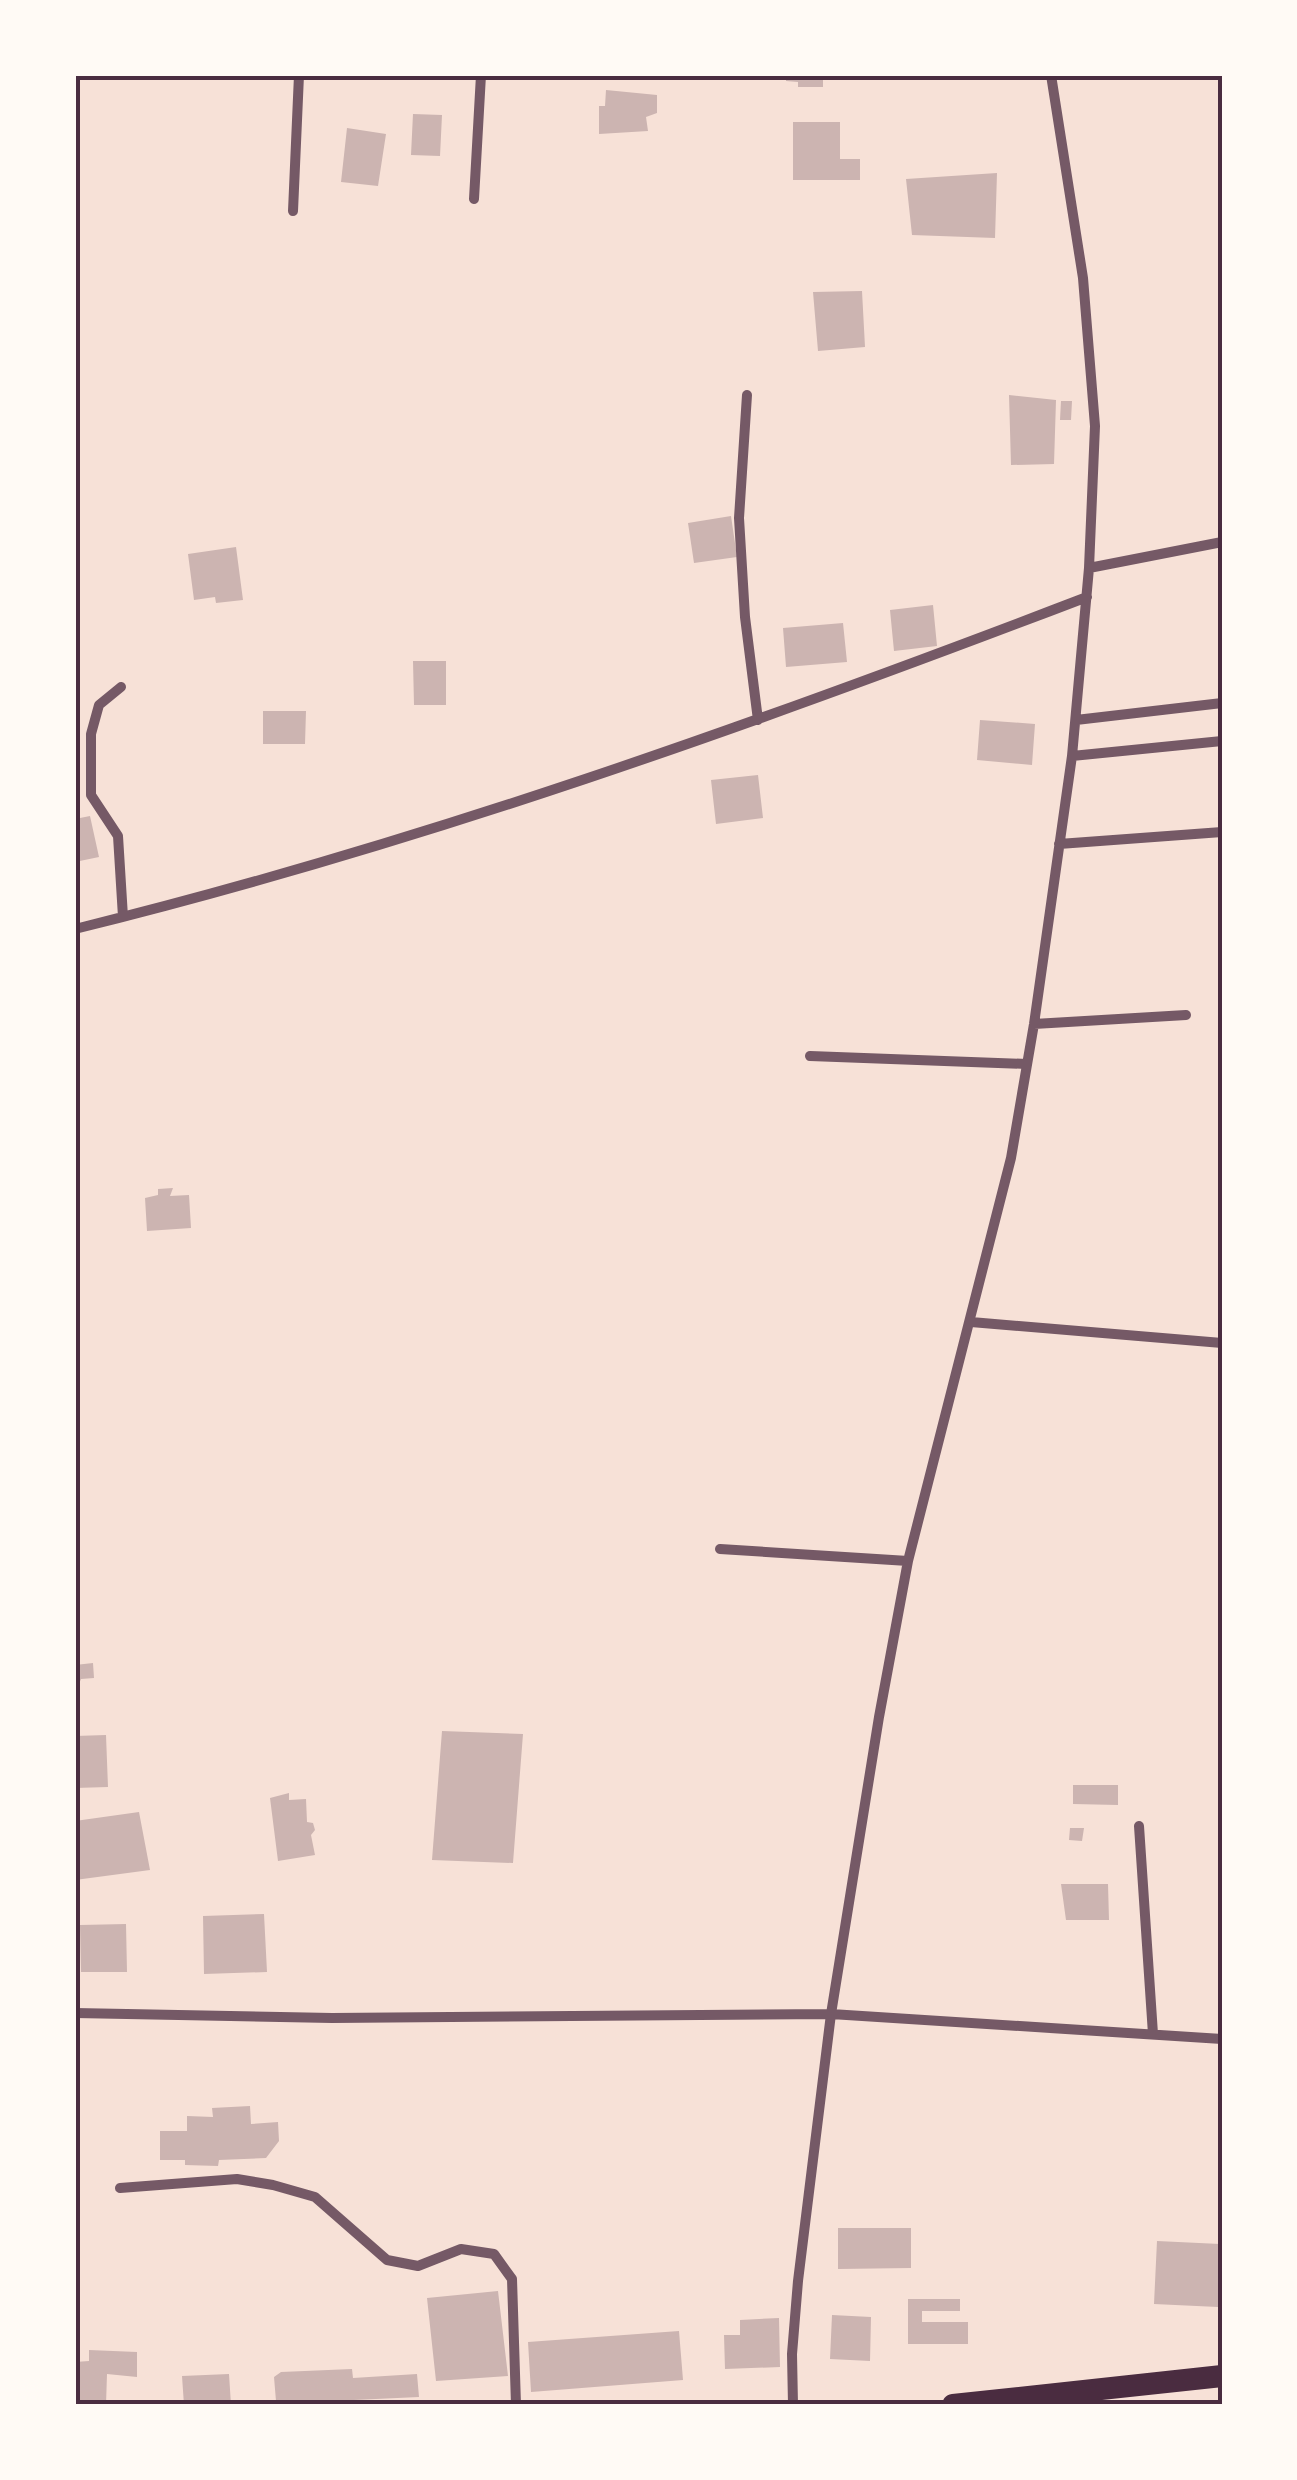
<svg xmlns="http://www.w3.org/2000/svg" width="1297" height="2480" font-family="'Golos Text',sans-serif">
  <rect width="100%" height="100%" fill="#f7e1d7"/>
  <path fill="#ccb4b1" d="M786,75h37v12h-25v-5l-12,-1z
    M606,90l51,5v18l-11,4 2,14 -49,3v-28h6z
    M413,114l29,1 -2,41 -29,-1z
    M793,122h47v37h20v21h-67z
    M347,128l39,6 -8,52 -37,-4z
    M997,173l-2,65 -83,-3 -6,-56z
    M862,291l3,56 -47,4 -5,-59z
    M1009,395l47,5 -2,64 -43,1z
    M1061,401h11l-1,19h-11z
    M731,516l6,41 -43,6 -6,-40z
    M236,547l7,53 -27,3 -1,-6 -21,3 -6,-46z
    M933,605l4,41 -43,5 -4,-41z
    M843,623l4,39 -61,5 -3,-39z
    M413,661h33v44h-32z
    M263,711h43l-1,33h-42z
    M980,720l55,4 -3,41 -55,-5z
    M758,775l5,43 -47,6 -5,-44z
    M90,816l9,41 -24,5v-43z
    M173,1188l-3,8 19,-1 2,33 -44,3 -2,-33 13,-3v-6z
    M93,1663l1,15 -13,1 -6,15v-29z
    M442,1731l81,3 -10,129 -81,-3z
    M106,1735l2,52 -33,1v-52z
    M1073,1785h45v20l-45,-1z
    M289,1793v7l17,-1 1,23 6,1 2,7 -4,5 4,20 -37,6 -8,-63z
    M139,1812l11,58 -75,10v-59z
    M1070,1828h14l-2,13 -13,-1z
    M1061,1884h47l1,36h-43z
    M264,1914l3,58 -63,2 -1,-58z
    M126,1924l1,48h-46l-1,-47z
    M250,2106l1,18 27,-2 1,19 -13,17 -47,2 -1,6 -33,-1v-5h-25v-29h27v-15l26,1 -1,-9z
    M838,2228h73v40l-73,1z
    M1157,2241l63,3 -2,63 -64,-3z
    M498,2291l10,85 -72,5 -9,-83z
    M908,2299h52v12h-38v11h46v22h-60z
    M832,2315l39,2 -1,44 -40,-2z
    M779,2318l1,49 -55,2 -1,-34h16v-15z
    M679,2331l4,49 -152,12 -3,-50z
    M89,2350l48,2v25l-30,-3 -1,31h-31v-43l14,-1z
    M352,2369l1,9 64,-4 2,23 -65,3 1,5h-73l-6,-4 -2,-24 7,-5z
    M229,2374l2,31h-47l-2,-29z"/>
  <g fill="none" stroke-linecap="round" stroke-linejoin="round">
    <path stroke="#755966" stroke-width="10" d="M474,199l7,-124
      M293,211l6,-136
      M747,395l-8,123 6,99 13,103
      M1089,568l133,-26
      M121,687l-22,18 -8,29v61l27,41 5,81
      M1076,720l146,-17
      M1072,756l150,-15
      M1059,844l163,-12
      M75,929c345,-85 680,-205 1012,-332
      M1034,1024l152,-9
      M810,1056l217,8
      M971,1322l251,21
      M720,1549l188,12
      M1139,1826l14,208
      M75,2013l257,5 499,-4 391,25
      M120,2188l117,-9 36,6 42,12 72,63 31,6 43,-17 33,5 18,25 4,126
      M793,2405l-1,-51 6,-73 33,-267 48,-297 29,-156 103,-403 23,-134 38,-268 17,-188 6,-142 -12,-148 -32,-203"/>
    <path stroke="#4a2c40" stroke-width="22" d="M953,2405l269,-29"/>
  </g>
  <rect width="1297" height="2480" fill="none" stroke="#fffaf5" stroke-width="155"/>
  <rect x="78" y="78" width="1142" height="2324" fill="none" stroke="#4a2c40" stroke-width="4"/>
</svg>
